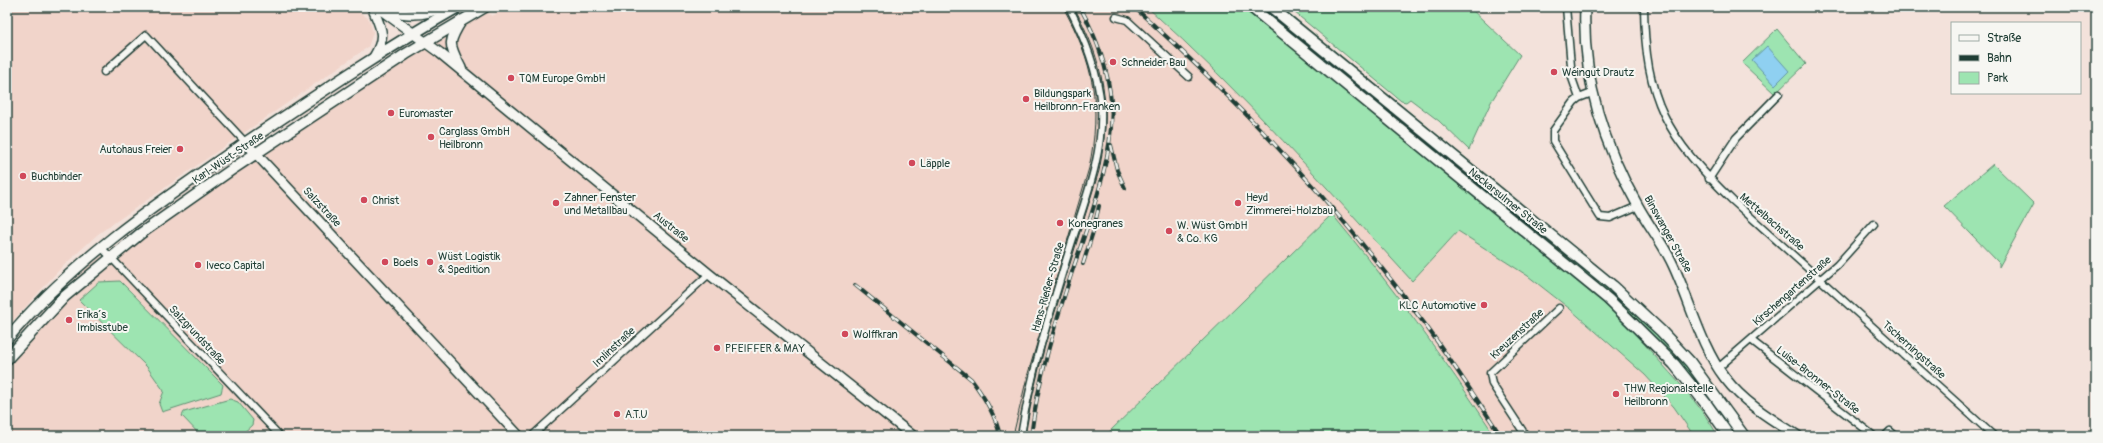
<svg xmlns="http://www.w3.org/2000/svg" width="2103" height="443" font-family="Pangolin,sans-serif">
  <rect width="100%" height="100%" fill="#f3e2db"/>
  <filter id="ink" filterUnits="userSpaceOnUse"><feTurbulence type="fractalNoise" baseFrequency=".025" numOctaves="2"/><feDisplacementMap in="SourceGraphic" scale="8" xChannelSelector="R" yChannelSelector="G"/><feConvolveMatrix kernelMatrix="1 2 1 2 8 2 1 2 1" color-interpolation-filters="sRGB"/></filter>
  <g filter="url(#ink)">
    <path fill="#f1d4ca" d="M7,7h346l16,12 4,13 -5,15 -270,187 -38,35 -53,58z
      M472,7h6l14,9 17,-9h638l71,66 54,54 140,154 46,-50 70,45 41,33 76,66 29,32 20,29h-199l-50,-76 -28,-38 -85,-108 -224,219 2,3h-1103v-84l34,-40 49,-47 72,-55 214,-143z"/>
    <path fill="#9de4b1" stroke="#5e9072" d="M1147,7h94l373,305c17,17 32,34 48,52 21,23 41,45 56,72h-24l-20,-29 -29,-32 -75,-66 -42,-33 -70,-45 -46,50c-86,-94 -170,-189 -265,-274z
      M1260,7h5l340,278 38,35 46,49 49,67h-5l-48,-66 -53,-56 -69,-60z
      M1277,7h4l319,261 73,68 -1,2z
      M1288,7h181l51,48 -29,47 -22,48 -30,-29 -29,-22 -4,3 -5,-1z
      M1777,29l29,35 -31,30 -33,-31z
      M1993,164l41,40 -35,63v-4l-55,-57z
      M1332,214c59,71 113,145 163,222h-385l-2,-3z
      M120,281l103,104 -2,8 -59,19 -3,-8 5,-13 -17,-24 -68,-67 20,-18z
      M230,399l8,3 15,18 -1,5 -12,11h-39l-19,-20 2,-4z"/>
    <path fill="#8fd0f1" stroke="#6295a5" d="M1767,46l22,25 -14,14 -23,-25z"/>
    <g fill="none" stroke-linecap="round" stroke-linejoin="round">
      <g stroke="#1f3d34" stroke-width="9">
        <path id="street" d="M1566,7l6,71 7,20
          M1644,7c1,93 23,131 89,194l261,235
          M1116,17l11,3 62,57
          M104,72l42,-37 100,108
          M1592,93l-13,5 -5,4 -21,29v10l47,76 10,1 28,-12
          M1709,179l27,-41 43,-44
          M101,247l179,189
          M1751,340l123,96
          M1718,368l119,-103 37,-41
          M532,436l177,-162
          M1021,436c10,-63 29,-124 48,-185 14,-46 35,-95 32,-144 -3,-36 -16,-68 -32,-100
          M1526,436l-34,-52 -2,-11 69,-65
          M1885,436l5,-5 6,5"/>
      </g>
      <g stroke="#1f3d34" stroke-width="12">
        <path id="secondary" d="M372,7c9,21 15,29 2,50
          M377,7l63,46 269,221 204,162
          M1585,7c-3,71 18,137 53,199 11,20 26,39 35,59 17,36 28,82 52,113 19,25 46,41 73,58
          M383,10c25,5 37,7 61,-3
          M461,68c-12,-24 -14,-24 1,-48
          M246,143l273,293"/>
      </g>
      <g stroke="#1f3d34" stroke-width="13">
        <path id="primary" d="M1251,7l357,292 66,65 33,41 22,31
          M1271,7l342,279 48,45 29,31 54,74
          M7,339c65,-78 149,-135 232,-192 72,-48 144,-97 219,-140
          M7,359l57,-62 76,-63 94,-66 172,-114 79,-47"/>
      </g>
      <use href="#street" stroke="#f6f6f2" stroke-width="6"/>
      <use href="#secondary" stroke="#f6f6f2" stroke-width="9"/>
      <use href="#primary" stroke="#f6f6f2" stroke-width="10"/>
      <path stroke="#1f3d34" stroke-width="1" d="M1013,436l14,-59 62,-209c13,-63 5,-105 -26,-161
        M1025,436l3,-23 12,-53 59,-189c13,-65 6,-106 -25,-164"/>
      <g stroke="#1f3d34" stroke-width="4">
        <path id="rail" d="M1134,7c107,96 205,201 290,316 27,37 52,75 77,113
          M1111,145l6,25 8,18
          M1083,264l10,-32 6,-26
          M855,285l116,94c12,16 25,37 29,57
          M1031,436c7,-57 24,-112 42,-167 16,-48 43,-117 38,-168 -3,-32 -15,-65 -31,-94"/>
      </g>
      <use href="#rail" stroke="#f6f6f2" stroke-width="2.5" stroke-dasharray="8" stroke-linecap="butt"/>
    </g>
  </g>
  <g fill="#d1495b" stroke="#f6f6f2" stroke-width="1.5">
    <circle cx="1113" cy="62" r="4"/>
    <circle cx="1554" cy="72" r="4"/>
    <circle cx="511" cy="78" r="4"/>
    <circle cx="1026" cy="99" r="4"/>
    <circle cx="391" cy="113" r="4"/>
    <circle cx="431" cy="137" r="4"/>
    <circle cx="180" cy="149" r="4"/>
    <circle cx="912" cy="163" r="4"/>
    <circle cx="23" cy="176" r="4"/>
    <circle cx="364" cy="200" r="4"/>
    <circle cx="556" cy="203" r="4"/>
    <circle cx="1238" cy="203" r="4"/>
    <circle cx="1060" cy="223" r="4"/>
    <circle cx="1169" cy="231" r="4"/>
    <circle cx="385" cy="262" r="4"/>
    <circle cx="430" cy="262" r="4"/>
    <circle cx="198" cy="265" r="4"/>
    <circle cx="1484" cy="305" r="4"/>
    <circle cx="69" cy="320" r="4"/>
    <circle cx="845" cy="334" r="4"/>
    <circle cx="717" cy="348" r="4"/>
    <circle cx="1616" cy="394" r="4"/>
    <circle cx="617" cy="414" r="4"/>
  </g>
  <g text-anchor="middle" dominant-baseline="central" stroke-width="4" stroke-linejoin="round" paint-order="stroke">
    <g font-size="11" fill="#1f3d34" stroke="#f6f6f2" text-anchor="start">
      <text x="1121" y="62">Schneider Bau</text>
      <text x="1562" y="72">Weingut Drautz</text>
      <text x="519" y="78">TQM Europe GmbH</text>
      <text x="1034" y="93">Bildungspark<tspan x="1034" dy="13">Heilbronn-Franken</tspan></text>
      <text x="399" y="113">Euromaster</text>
      <text x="439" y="131">Carglass GmbH<tspan x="439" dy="13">Heilbronn</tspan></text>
      <text x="172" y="149" text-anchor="end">Autohaus Freier</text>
      <text x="920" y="163">Läpple</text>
      <text x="31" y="176">Buchbinder</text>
      <text x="564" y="197">Zahner Fenster<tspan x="564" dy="13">und Metallbau</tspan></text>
      <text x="1246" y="197">Heyd<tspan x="1246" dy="13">Zimmerei-Holzbau</tspan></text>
      <text x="372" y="200">Christ</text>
      <text x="1068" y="223">Konegranes</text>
      <text x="1177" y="225">W. Wüst GmbH<tspan x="1177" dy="13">&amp; Co. KG</tspan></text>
      <text x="438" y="256">Wüst Logistik<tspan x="438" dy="13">&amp; Spedition</tspan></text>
      <text x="393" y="262">Boels</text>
      <text x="206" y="265">Iveco Capital</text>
      <text x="1476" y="305" text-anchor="end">KLC Automotive</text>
      <text x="77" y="314">Erika´s<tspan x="77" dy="13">Imbisstube</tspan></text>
      <text x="853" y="334">Wolffkran</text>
      <text x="725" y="348">PFEIFFER &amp; MAY</text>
      <text x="1624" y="388">THW Regionalstelle<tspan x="1624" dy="13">Heilbronn</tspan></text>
      <text x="625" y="414">A.T.U</text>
    </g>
    <g font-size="11" fill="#1f3d34" stroke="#f6f6f2">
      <text transform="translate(228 158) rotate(-34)">Karl-Wüst-Straße</text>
      <text transform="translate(1508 201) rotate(39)">Neckarsulmer Straße</text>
      <text transform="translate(322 207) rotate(47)">Salzstraße</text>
      <text transform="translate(1772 222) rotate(41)">Mettelbachstraße</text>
      <text transform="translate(671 227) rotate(39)">Austraße</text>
      <text transform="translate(1668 234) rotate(61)">Binswanger Straße</text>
      <text transform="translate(1048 287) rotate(-74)">Hans-Rießer-Straße</text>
      <text transform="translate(1792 291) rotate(-41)">Kirschengartenstraße</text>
      <text transform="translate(1517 334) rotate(-43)">Kreuzenstraße</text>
      <text transform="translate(197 335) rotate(47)">Salzgrundstraße</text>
      <text transform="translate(614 347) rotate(-43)">Imlinstraße</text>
      <text transform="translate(1914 350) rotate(42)">Tscherningstraße</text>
      <text transform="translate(1818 380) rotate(38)">Luise-Bronner-Straße</text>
    </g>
  </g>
  <rect width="2103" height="443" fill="none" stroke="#f6f6f2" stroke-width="24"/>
  <rect x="12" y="12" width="2079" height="419" fill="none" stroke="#1f3d34" stroke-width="1.5" filter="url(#ink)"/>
  <rect x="1951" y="22" width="130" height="72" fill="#f6f6f2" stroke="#a0aca6"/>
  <rect x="1959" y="35" width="20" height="6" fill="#f6f6f2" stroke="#a0aca6"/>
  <text x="1987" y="42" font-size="12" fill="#1f3d34">Straße</text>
  <rect x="1959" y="55" width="20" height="6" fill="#1f3d34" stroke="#a0aca6"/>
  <text x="1987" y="62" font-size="12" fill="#1f3d34">Bahn</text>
  <rect x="1959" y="72" width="20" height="12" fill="#9de4b1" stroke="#a0aca6"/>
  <text x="1987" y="82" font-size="12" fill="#1f3d34">Park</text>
</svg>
